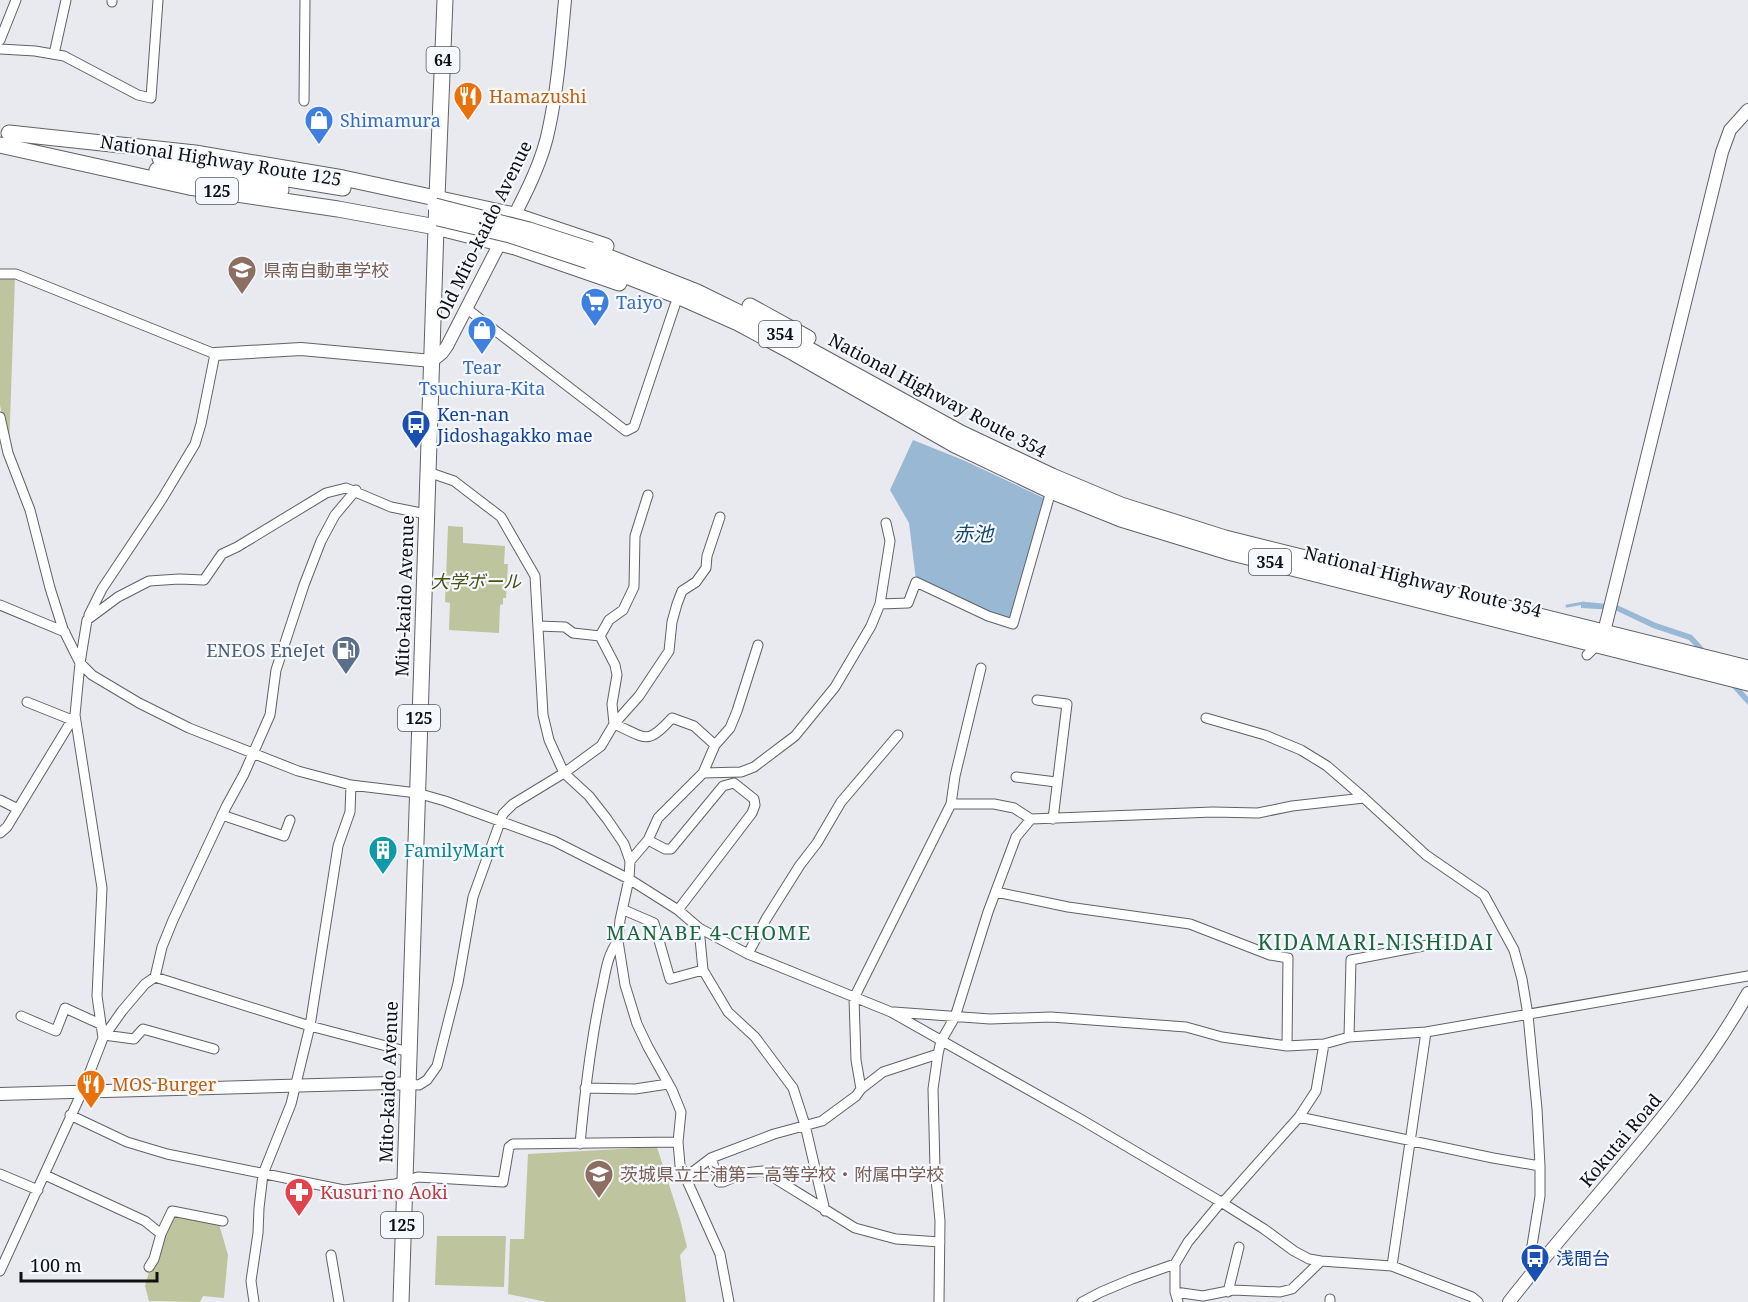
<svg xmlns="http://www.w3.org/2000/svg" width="1748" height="1302" font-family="'Noto Serif','Noto Sans JP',serif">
  <rect width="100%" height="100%" fill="#e8eaf0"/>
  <path fill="#bec49d" d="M0,277h15l-6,173 -9,-45z
    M448,526l15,1v16l42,3 -1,18h4l-2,34h-3v6l-3,1 -1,28 -50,-3 1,-27 -5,-1z
    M657,1147l23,72 7,28 -7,8 6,47h-139l-39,-8 2,-55h14l4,-85z
    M173,1216l46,8 9,31 -4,43 -21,-2 -3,6 -51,-1 -4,-15 4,-14 8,-14z
    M437,1236h69l-2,51 -69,-2z"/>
  <path fill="#98b8d4" d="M913,440l50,20 83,39 -34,124 -96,-43 -7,-57 -19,-33z
    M1587,602l30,3 39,18 36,12 56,62v8l-59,-65 -36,-12 -38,-18 -34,-2v-5z"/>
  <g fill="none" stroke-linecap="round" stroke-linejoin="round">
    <path stroke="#98b8d4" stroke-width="3" d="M1567,606l17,-3"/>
    <g stroke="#606267" stroke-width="11">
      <path id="minor" d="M112,2v-2
        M0,40l16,-40
        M0,49l35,2 29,5 74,39 13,3 7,-98
        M54,54l12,-54
        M304,101l1,-101
        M0,274h16l199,80 -14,70 -6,20 -33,55 -60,90 -13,26
        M466,308l160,123 8,-4 41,-122
        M0,417l8,36 22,57 20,78 13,41 17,34 12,12 47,28 50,25 109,43 53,14 66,8 28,8 109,40 75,38 49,31 21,18 49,26 143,58 191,108 139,82 43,27 30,22 15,8 12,2 71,5 80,31 6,5
        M428,472l26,9 47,36 34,59 8,139 6,25 15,33 25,23 18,23 17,25 6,17 -1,18 -9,41 -2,21 7,44 12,39 11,23 24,43 9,22 -3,30 2,23 40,89 9,48
        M880,604l28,-1 8,-21 72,34 25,8 38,-133
        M0,605l65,27
        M538,626l27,1 8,6 27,3 15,29 2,10 -5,29 2,20c33,14 32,22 58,-6l22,8 21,19
        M600,636l9,-16 14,-10 11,-23 1,-51 13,-41
        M1587,655l9,-9
        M1037,700l30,4 -14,115
        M27,702l45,18
        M75,715l27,173 -5,108 6,42
        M1206,718l59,17 36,15 26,16 37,32 62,57 58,40 30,55 8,29 6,36 9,94 3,57v30l-10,62 4,11
        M703,773l12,-28 15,-17 7,-17 21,-66
        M1016,777l40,5
        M0,800l18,9
        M951,804h43l20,4 17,11 182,-7 45,1 34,-7 72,-8
        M222,815l62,21 6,-16
        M0,833l7,-6 68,-112 5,-52 7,-43 31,-23 31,-16 30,-2 25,1 18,-26 15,-7 89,-54 20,-5 45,19 35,7
        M648,840l17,9h6l52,-63 11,-3 20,16 1,6 -3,8 -74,97
        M630,861l18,-21 10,-22 45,-45 38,-1 13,-5 41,-31 40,-49 36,-61 9,-22 10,-63 -4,-18
        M996,892l72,15 122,17 80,31 18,3 -1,88
        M624,910l30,13 16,56 33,-9
        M699,928l4,42 25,42 27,25 38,51 12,37 20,86
        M748,954l18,-35 34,-54 17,-22 24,-41 57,-67
        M155,977l155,49 99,26
        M894,1012l96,7 61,-2 135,10 36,10 65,9 37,-2 25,-7 77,-5 322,-56
        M21,1016l35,15 9,-23 35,16
        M104,1035l30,4 9,-10 71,20
        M1349,1037l2,-77 103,-20
        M407,1084l12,1 8,-5 10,-14 21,-83 15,-86 30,-83 10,-10 51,-31 37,-27 13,-22 25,-28 30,-45 3,-29 5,-18 5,-13 14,-9 10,-14 1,-12 13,-39
        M585,1088l50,1 33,-5
        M861,1089l-5,-29 -2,-62 97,-194 4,-28 26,-108
        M70,1115l57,27 40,12 177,36 51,-6 23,-7 85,5 6,-35 4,-3 165,-2
        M1299,1117l194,41 47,8
        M580,1144c5,-54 11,-107 23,-160 3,-15 5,-30 15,-43
        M711,1158l8,24h4l21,-9 19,-2 92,57 41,11 44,3
        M0,1174l38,16
        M45,1175l100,46 16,13 11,-23 51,10
        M686,1177l25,-19 63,-24 48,-13 34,-25 5,-7 22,-17 55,-18
        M331,1255l8,47
        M1175,1264v28l3,10
        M1392,1266l34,-234
        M149,1267l5,-8 7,-25
        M0,1271l82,-179 21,-54 19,-27 23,-27 10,-7 7,-30 11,-27 53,-113 18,-33 26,-59 6,-45 28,-85 17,-44 14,-26 21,-25
        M1175,1292l28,4 30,-6 47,2 12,-3 29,-28
        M1228,1292l11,-45
        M1330,1299v3
        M254,1302l-3,-21 7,-48 1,-25 4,-34 28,-70 19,-78 28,-180 12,-34 1,-27
        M939,1302l1,-81 -5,-53 -2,-79 5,-35 3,-13 14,-24 33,-105 28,-75 15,-18
        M1082,1302l19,-10 31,-13 43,-15 13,-22 33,-40 5,-3 73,-82 17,-26 8,-47"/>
    </g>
    <g stroke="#606267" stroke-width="14">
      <path id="tertiary" d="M511,222c15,-29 32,-62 38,-94 9,-42 12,-85 16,-128
        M215,354l86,-5 131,12 10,-8 5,-7 56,-109
        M1600,640l4,-8 118,-480 8,-22 18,-20
        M0,1094l390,-11 17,1
        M1509,1302c80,-103 174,-194 239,-309"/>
    </g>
    <g stroke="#606267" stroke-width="17">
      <path id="primary" d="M437,197l8,-197"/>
    </g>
    <g stroke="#606267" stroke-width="17">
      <path id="trunk" d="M9,133l186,20 148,25 171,37 92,31
        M0,145l189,42 149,22 98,18 79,20 104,36
        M160,158l183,30
        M157,170l124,20
        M591,250l106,42 65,32
        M588,261l87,34 63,28 56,30 161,92 96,46 70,28 111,34 516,130
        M750,306l58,32
        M788,338l173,95 91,43 69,29 104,33 523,130
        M401,1302l36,-1105"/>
    </g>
    <use href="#minor" stroke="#fff" stroke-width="9"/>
    <use href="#tertiary" stroke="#fff" stroke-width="12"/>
    <use href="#primary" stroke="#fff" stroke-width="15"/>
    <use href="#trunk" stroke="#fff" stroke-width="15"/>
    <g stroke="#606267" stroke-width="17" stroke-linecap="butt">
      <path id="trunk-bridge" d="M435,206l94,24 62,20
        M438,218l72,17 78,26"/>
    </g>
    <use href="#trunk-bridge" stroke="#fff" stroke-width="15"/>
  </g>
  <defs>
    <g id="restaurant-pin" transform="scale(1.5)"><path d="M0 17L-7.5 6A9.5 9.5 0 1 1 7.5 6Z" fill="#e8710a" stroke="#f5f8fd"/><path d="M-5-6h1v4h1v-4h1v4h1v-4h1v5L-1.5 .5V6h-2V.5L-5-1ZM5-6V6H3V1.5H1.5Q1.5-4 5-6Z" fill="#fff"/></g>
    <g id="shop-pin" transform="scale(1.5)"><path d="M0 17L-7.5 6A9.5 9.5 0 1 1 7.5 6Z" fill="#3f7fe0" stroke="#f5f8fd"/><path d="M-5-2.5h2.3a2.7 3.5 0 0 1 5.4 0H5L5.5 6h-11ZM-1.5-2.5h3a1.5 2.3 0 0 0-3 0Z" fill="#fff"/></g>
    <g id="school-pin" transform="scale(1.5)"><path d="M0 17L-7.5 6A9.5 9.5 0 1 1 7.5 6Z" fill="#8d6e63" stroke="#f5f8fd"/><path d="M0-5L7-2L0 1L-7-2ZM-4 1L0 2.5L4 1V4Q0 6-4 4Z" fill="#fff"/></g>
    <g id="supermarket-pin" transform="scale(1.5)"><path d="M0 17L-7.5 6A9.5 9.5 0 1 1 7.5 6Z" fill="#3f7fe0" stroke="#f5f8fd"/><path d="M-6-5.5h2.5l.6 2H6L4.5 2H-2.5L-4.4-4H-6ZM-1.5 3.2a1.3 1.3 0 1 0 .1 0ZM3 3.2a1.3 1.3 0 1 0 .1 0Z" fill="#fff"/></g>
    <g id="bus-pin" transform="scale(1.5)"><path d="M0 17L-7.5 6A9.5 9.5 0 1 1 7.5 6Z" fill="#1a4fb4" stroke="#f5f8fd"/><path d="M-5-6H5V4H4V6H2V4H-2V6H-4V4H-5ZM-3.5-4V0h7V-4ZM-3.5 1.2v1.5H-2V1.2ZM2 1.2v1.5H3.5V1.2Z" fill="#fff"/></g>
    <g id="fuel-pin" transform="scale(1.5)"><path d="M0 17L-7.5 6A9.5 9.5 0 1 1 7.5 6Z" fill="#5c6f8a" stroke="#f5f8fd"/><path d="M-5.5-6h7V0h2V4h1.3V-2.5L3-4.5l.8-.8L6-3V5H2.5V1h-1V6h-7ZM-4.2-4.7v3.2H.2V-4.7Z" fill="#fff"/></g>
    <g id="building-pin" transform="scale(1.5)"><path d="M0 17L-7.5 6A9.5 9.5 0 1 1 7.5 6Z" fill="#0f9aa8" stroke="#f5f8fd"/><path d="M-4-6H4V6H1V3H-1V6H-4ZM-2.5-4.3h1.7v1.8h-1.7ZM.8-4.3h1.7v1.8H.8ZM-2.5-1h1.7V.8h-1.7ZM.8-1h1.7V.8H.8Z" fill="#fff"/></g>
    <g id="pharmacy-pin" transform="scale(1.5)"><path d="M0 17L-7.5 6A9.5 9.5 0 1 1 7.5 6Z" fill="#e0444e" stroke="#f5f8fd"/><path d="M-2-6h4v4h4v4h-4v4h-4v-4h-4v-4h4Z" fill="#fff"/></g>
  </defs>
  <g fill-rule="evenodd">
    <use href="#restaurant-pin" x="468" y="96"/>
    <use href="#shop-pin" x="319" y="120"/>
    <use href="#school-pin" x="242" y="270"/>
    <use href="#supermarket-pin" x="595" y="302"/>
    <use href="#shop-pin" x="482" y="330"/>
    <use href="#bus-pin" x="416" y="424"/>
    <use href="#fuel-pin" x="346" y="650"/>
    <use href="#building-pin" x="383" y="850"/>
    <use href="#restaurant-pin" x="91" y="1084"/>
    <use href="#school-pin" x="599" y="1174"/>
    <use href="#pharmacy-pin" x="299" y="1192"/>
    <use href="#bus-pin" x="1535" y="1258"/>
  </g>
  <g text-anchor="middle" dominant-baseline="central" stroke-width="4.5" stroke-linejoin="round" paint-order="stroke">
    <g fill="#f5f8fd" stroke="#555658" stroke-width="1.5">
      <rect x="426.5" y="47" width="33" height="26" rx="4.5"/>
      <rect x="196" y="178" width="42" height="26" rx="4.5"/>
      <rect x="759" y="321" width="42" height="26" rx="4.5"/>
      <rect x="1249" y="549" width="42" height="26" rx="4.5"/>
      <rect x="398" y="705" width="42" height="26" rx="4.5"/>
      <rect x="381" y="1212" width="42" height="26" rx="4.5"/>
    </g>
    <g font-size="16" font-weight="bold" fill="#101012">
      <text x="443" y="60">64</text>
      <text x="217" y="191">125</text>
      <text x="780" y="334">354</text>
      <text x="1270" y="562">354</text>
      <text x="419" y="718">125</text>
      <text x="402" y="1225">125</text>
    </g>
    <g font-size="18" fill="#c56008" stroke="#f5f8fd" text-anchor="start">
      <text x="489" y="96">Hamazushi</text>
      <text x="112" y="1084">MOS Burger</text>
    </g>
    <g font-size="18" fill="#366cbe" stroke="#f5f8fd" text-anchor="start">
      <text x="340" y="120">Shimamura</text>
      <text x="616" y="302">Taiyo</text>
      <text x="482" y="367" text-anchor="middle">Tear<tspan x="482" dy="21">Tsuchiura-Kita</tspan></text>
    </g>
    <g font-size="18" fill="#101012" stroke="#f5f8fd">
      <text transform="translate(221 160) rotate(9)">National Highway Route 125</text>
      <text transform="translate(483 230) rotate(-64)">Old Mito-kaido Avenue</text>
      <text transform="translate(938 395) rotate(28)">National Highway Route 354</text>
      <text transform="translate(1423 581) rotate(14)">National Highway Route 354</text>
      <text transform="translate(404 596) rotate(-88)">Mito-kaido Avenue</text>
      <text transform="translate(388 1082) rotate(-88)">Mito-kaido Avenue</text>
      <text transform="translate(1620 1140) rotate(-50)">Kokutai Road</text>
    </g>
    <g font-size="18" fill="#785e54" stroke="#f5f8fd" text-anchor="start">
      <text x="263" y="270">県南自動車学校</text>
      <text x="620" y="1174">茨城県立土浦第一高等学校・附属中学校</text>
    </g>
    <g font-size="18" fill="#164399" stroke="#f5f8fd" text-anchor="start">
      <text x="437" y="414">Ken-nan<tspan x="437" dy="21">Jidoshagakko mae</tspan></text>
      <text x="1556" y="1258">浅間台</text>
    </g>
    <g font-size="18" font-style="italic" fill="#4d5315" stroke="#f5f8fd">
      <text x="476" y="581">大学ボール</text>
    </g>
    <g font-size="18" fill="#4e5e75" stroke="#f5f8fd" text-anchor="end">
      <text x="325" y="650">ENEOS EneJet</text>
    </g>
    <g font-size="18" fill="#0d838f" stroke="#f5f8fd" text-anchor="start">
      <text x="404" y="850">FamilyMart</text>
    </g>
    <g font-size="18" fill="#be3a42" stroke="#f5f8fd" text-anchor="start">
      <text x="320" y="1192">Kusuri no Aoki</text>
    </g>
    <g font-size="20" font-style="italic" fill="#15496e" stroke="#f5f8fd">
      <text x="973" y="533">赤池</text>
    </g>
    <g font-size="20" letter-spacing="1.5" fill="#1d673c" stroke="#f5f8fd">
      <text x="709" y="932">MANABE 4-CHOME</text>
    </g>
    <g font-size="21" letter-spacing="1.5" fill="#1d673c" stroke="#f5f8fd">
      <text x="1376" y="942">KIDAMARI-NISHIDAI</text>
    </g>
  </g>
  <path d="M21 1272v9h136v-9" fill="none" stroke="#101012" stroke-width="3"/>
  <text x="30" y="1272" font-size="18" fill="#101012" stroke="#f5f8fd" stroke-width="4.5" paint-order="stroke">100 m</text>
</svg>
